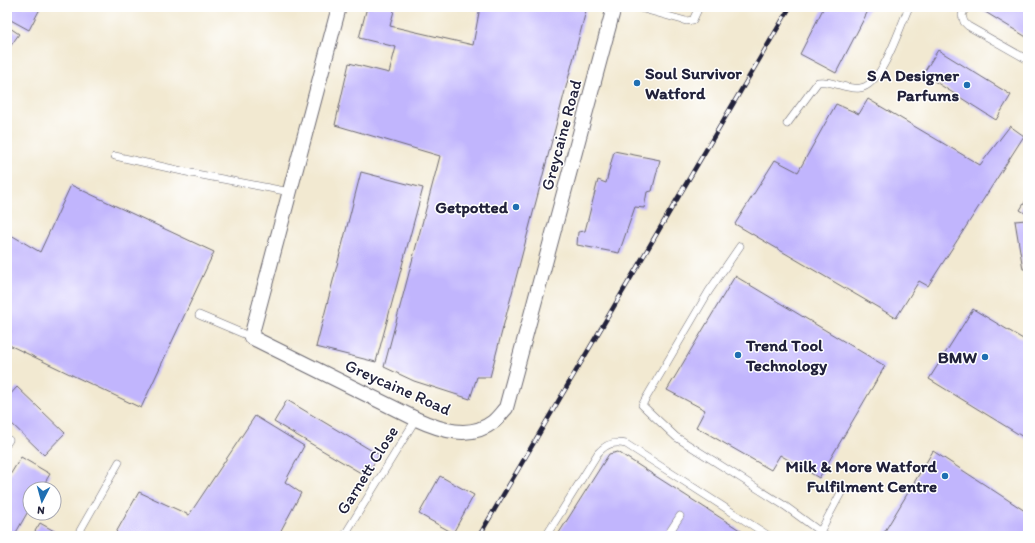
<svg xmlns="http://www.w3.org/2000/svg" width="1035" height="543" font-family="Itim,sans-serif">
  <rect width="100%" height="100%" fill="#fff"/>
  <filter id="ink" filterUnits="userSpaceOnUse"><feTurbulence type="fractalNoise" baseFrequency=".025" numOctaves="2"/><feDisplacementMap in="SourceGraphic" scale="8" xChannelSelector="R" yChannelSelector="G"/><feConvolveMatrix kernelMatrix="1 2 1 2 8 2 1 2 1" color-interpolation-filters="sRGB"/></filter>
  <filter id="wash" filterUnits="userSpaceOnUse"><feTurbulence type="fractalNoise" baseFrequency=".012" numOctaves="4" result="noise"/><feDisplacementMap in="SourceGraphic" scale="16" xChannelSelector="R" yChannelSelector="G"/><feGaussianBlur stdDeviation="0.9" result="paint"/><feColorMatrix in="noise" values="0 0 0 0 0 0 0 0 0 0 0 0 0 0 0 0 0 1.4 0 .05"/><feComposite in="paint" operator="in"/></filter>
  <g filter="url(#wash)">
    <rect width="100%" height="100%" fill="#f2e9d1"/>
    <g id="blocks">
      <path fill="#c1b5fd" d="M13,7h28l-12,23 -22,-12z
        M367,7h28l-5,19 83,19 7,-38h107l-97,370h-13l-7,22 -56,-18 -30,-14 56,-211 -105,-31 14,-62 40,10 7,-26 -37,-9z
        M824,7h46l-34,66 -36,-19z
        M977,7h51v31z
        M7,26l12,8 -12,17z
        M938,50l73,45 -15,25 -73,-46z
        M868,99l112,66 30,-39 14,10 -96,150 -9,-5 -23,37 -161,-94 40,-64 23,12 38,-68 23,10z
        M614,151l46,9 -8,31 -5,1 -3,16 -9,-1 -16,46 -42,-8 1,-13 7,-1 13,-51 8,3z
        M361,172l62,16 -47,174 -60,-15z
        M71,185l143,67 -73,156 -134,-64v-6l4,-7 -4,-2v-86l4,-8 29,17z
        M1028,197v22l-2,-1 2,-3 -8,-5z
        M1026,220l2,1 -1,57 -1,-9h-3l-8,-48z
        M735,276l150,90 -66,112 -39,-23 -9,15 -75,-43 9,-17 -38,-20z
        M973,309l55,33v98l-99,-61z
        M17,387l48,46 -21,22 -37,-36v-21z
        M287,400l92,55 -13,21 -92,-54z
        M255,416l49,30 -19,36 16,11 -23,43h-164l25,-44 50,23z
        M933,451l95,62v15l-5,8h-141z
        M618,452l131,84h-192l52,-82z
        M21,457l29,17 -9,15h-11v19l-16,28h-7v-56z
        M440,476l34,19 -21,38 -34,-19z
        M40,523l23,13h-31z"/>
    </g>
  </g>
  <g filter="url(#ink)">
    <use href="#blocks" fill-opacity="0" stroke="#6b6870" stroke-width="1"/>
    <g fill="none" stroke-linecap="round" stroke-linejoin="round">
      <g stroke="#6b6870" stroke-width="8">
        <path id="service" d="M636,7l50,14 7,-1 6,-13
          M966,7l-4,8 2,7 4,4 60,34
          M787,124l31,-42c15,-2 27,8 42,6 22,-2 40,-62 49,-81
          M115,156l76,17 99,19
          M740,246l-31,45 -67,114 34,32 109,69 41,30
          M199,315l52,22
          M7,443l2,-3
          M820,532l23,-43
          M77,536l42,-74
          M344,536l72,-117
          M546,536l52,-83c8,-9 16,-12 28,-9l143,92
          M667,536l13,-20"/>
      </g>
      <g stroke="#6b6870" stroke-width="16">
        <path id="minor" d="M339,7l-88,330 165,82c24,11 54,21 77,3 5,-4 9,-10 13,-14l108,-401"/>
      </g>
      <use href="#service" stroke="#fff" stroke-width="7"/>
      <use href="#minor" stroke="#fff" stroke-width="14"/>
      <g stroke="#22223b" stroke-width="4.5">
        <path id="rail" d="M479,536l311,-529"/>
      </g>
      <use href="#rail" stroke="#fff" stroke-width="3" stroke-dasharray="9" stroke-linecap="butt"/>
    </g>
  </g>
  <g fill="#1f6fb2" stroke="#fff" stroke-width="1.5">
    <circle cx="637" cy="83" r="4"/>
    <circle cx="967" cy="85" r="4"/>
    <circle cx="516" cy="207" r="4"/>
    <circle cx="738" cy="355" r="4"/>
    <circle cx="985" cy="357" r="4"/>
    <circle cx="945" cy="476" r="4"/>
  </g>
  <g text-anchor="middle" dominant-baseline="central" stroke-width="3" stroke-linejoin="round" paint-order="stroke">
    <g font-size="17" font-weight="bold" fill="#22223b" stroke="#fff" text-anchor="end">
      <text x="645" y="73" text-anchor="start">Soul Survivor<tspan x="645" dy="20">Watford</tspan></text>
      <text x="959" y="75">S A Designer<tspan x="959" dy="20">Parfums</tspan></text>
      <text x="508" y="207">Getpotted</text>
      <text x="746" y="345" text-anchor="start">Trend Tool<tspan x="746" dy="20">Technology</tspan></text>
      <text x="977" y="357">BMW</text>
      <text x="937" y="466">Milk &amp; More Watford<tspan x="937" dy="20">Fulfilment Centre</tspan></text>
    </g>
    <g font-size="17" fill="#22223b" stroke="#fff">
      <text transform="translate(561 135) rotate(-75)">Greycaine Road</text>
      <text transform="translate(398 387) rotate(24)">Greycaine Road</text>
      <text transform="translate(367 470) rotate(-58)">Garnett Close</text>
    </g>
  </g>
  <rect width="1035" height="543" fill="none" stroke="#fff" stroke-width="24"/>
  <g transform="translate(42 501) rotate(186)"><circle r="19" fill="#ffffff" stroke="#a7a7b1"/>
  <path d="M0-3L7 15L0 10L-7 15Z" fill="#1f6fb2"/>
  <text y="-6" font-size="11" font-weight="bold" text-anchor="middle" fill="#22223b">N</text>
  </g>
</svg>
